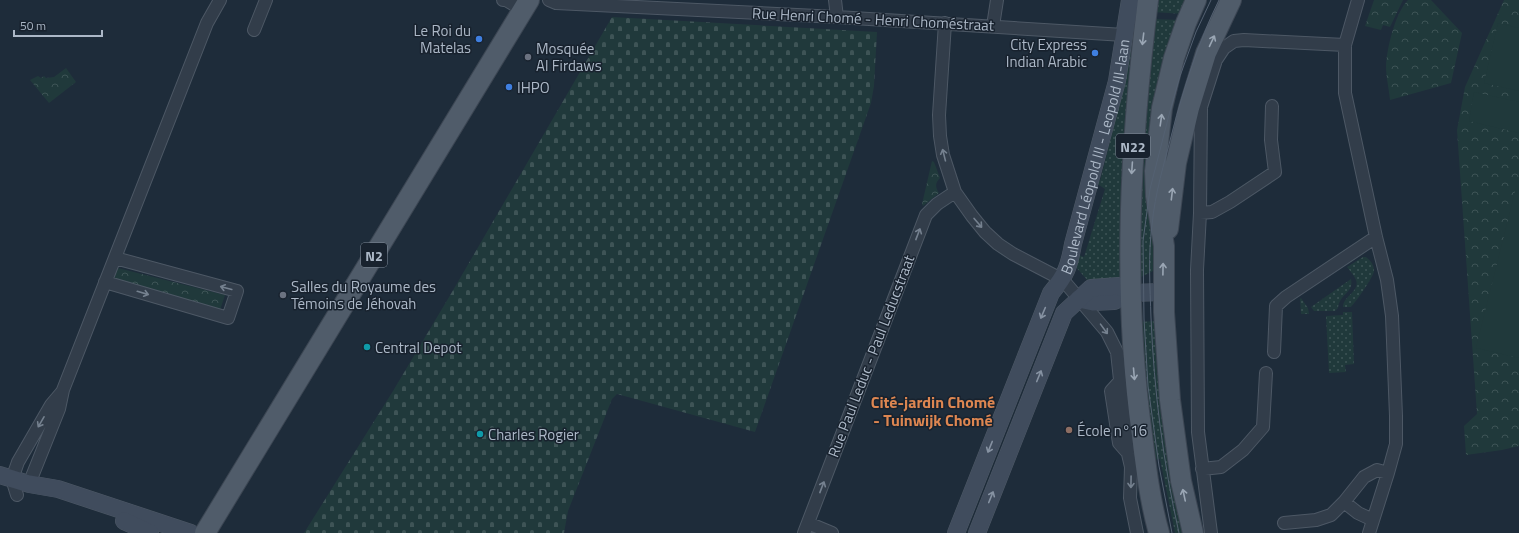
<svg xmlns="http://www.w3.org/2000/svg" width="1519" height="533" font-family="'Titillium Web',sans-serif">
  <defs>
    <pattern id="grass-dots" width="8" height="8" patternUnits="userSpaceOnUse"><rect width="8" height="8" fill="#20393b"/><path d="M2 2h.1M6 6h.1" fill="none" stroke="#3e5456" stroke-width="1.8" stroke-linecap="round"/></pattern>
    <pattern id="forest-crowns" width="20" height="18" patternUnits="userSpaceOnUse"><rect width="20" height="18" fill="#20393b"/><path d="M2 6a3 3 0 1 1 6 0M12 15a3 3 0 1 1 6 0" fill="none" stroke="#3e5456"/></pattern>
    <pattern id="cemetery-stones" width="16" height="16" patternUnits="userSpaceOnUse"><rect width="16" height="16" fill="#20393b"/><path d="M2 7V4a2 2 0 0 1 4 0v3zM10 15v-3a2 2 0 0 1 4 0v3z" fill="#3e5456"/></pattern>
  </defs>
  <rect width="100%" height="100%" fill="#1e2c3a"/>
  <path fill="url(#grass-dots)" d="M1141,0l-20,279 -33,2 -13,-15v-13l9,4 21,-68 -9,-6v-3l4,1 15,-59 -4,-1 21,-103z
    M1154,0h35l-6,14 -30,-2z
    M1152,19l29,1 -22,82 -3,162 -3,7 -16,8 2,-100z
    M1363,257h3c5,4 8,8 8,14 -1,7 -17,29 -23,36h-8c0,-11 17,-15 13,-27 -2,-5 -6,-9 -9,-13z
    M1351,279c3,14 -11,14 -13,29l-3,3h-21l-3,-4z
    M1301,298l7,10 1,6h-8l-1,-15z
    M1343,312h9l2,52 -9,1 1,7 -17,1 -3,-57 17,-1z
    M1157,321l30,212h-12l-15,-74 -9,1 -14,-138z"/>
  <path fill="url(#forest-crowns)" d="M1374,0h29l-13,27 -7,-2 -2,5 -16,-4z
    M1408,0h23l31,33 -11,50 -61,17c-1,-11 -4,-23 -4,-34 1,-18 9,-53 22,-66z
    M1504,0h15v446l-17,4 -36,5 -2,-29 13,-12 -20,-284 8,-43z
    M66,68l10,14 -27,21 -19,-23 8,-4 3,2 3,-2 2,2 8,-1z
    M932,161l2,1 6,16c-5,5 -5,9 -1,15l-16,13 -1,-2z
    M118,268l107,27 -5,15 -106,-32z"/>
  <path fill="url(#cemetery-stones)" d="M612,17l265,15 -3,54 -3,17 -116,329 -138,-38 -5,5 -44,112 -4,22h-260l89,-142 59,-99z"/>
  <path fill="#20393b" d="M1498,23l21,5v63l-35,-8z
    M1474,92l45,10v31l-50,-12z
    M1519,176v182l-43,-10z"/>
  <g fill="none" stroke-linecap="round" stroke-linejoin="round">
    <g stroke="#4d5865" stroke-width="14">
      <path id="street" d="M503,0h3l17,10
        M549,0l7,3 281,14 287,18
        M835,0l2,17
        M1358,0l-13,45v48l31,144 11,43 5,36 4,100v28l-8,29 -19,60
        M945,23l-6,92 1,21 3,19 12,37 17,24 13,16 13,12 15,10 50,26 44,52 10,20 11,102 3,13 -1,31 7,35
        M993,26l4,-26
        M254,30l12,-30
        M1200,213l12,-1 18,-10 45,-30 -4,-32 1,-34
        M105,282l123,36 9,-27 -122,-33
        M1274,352l2,-46 10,-9 90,-60
        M1120,381l-9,10 8,52 7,8
        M1202,469l19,-2 22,-17 20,-23 3,-54
        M29,484l30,-75 4,-19 144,-367 13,-23
        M17,495l-5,-16 6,-17 33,-57 11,-13
        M1344,502l14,11 15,7
        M808,523l24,10
        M1284,523l32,-3 15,-5 13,-13 20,-25 13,-7 11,3
        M804,533l122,-318 11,-11 18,-12
        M1211,533l-13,-101 -1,-162 3,-57 1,-106 15,-47 8,-12 10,-7 10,-1 101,5"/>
    </g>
    <g stroke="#4d5865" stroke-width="18">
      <g id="secondary">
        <path d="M1079,299l14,3 21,-1 17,-8 32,-1"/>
        <path d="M0,475l29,9 29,5 133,44"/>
        <path d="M124,521l26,12"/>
        <path id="s1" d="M956,533l95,-240c15,-18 18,-26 22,-49l44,-163 13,-81"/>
        <path d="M977,533l87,-220 27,-25 28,-2 12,7"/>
      </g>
    </g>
    <g stroke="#3c4653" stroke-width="22">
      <path id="primary" d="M1148,0c-18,144 -26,290 -6,435 4,33 8,66 17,98
        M1168,229l8,-66 13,-55 17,-55 25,-53
        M205,533l324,-533
        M1193,533l-12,-52 -11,-81 -6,-88v-66l-8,-50 -1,-25 7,-63 12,-50 12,-35 10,-23"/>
    </g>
    <use href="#street" stroke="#323d4a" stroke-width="12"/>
    <use href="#secondary" stroke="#404c5d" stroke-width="17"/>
    <use href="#primary" stroke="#505c6a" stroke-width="20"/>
    <path stroke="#546172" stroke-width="1" d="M1172,533l-13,-67 -11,-80 -4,-67 -1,-78 7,-52 20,-78 10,-35 16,-44 15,-32
      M1179,533c-16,-71 -25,-142 -28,-215 -1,-31 -3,-63 1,-93 3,-32 12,-61 20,-92 12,-46 26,-90 47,-133"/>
  </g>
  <defs><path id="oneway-shaft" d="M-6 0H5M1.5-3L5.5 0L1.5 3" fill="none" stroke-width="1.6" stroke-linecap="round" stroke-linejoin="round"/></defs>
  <g stroke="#9aa6b4">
    <use href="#oneway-shaft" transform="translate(1143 39) rotate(97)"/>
    <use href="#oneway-shaft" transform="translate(1212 41) rotate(-65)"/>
    <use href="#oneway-shaft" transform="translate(1161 120) rotate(-82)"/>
    <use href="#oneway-shaft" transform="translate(1132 168) rotate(94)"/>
    <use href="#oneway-shaft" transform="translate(1172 194) rotate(-83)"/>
    <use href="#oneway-shaft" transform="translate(1163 269) rotate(-89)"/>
    <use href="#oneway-shaft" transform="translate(1134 374) rotate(85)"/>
    <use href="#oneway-shaft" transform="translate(1184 495) rotate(-102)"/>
  </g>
  <g stroke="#75818f">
    <use href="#oneway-shaft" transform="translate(944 155) rotate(-104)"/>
    <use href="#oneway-shaft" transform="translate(978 223) rotate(49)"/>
    <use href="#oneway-shaft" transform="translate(918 234) rotate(-69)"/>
    <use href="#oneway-shaft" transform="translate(226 288) rotate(-165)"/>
    <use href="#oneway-shaft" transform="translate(143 293) rotate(16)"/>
    <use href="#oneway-shaft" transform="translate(1104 329) rotate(54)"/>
    <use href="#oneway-shaft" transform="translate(41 422) rotate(120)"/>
    <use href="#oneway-shaft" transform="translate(1131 482) rotate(91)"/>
    <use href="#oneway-shaft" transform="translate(822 487) rotate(-69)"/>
  </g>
  <g stroke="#8692a2">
    <use href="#oneway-shaft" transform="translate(1043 313) rotate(113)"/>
    <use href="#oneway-shaft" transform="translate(1039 376) rotate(-68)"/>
    <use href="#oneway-shaft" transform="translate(990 447) rotate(112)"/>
    <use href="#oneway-shaft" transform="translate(991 497) rotate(-68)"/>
  </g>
  <g fill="#3f7fe0" stroke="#18222e" stroke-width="1.5">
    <circle cx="479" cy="39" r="4"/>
    <circle cx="1095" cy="53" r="4"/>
    <circle cx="509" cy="87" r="4"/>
  </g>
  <g fill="#6b7280" stroke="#18222e" stroke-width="1.5">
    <circle cx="528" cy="57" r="4"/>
    <circle cx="283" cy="295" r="4"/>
  </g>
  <g fill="#0f9aa8" stroke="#18222e" stroke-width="1.5">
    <circle cx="367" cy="347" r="4"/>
    <circle cx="480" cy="434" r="4"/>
  </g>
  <circle fill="#8d6e63" stroke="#18222e" stroke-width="1.5" cx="1069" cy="430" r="4"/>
  <g text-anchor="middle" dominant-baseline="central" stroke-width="3" stroke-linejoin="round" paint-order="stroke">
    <g fill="#18222e" stroke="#808b99" stroke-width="1">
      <rect x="1116" y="134" width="34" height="24" rx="3"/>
      <rect x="361" y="243" width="26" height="24" rx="3"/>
    </g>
    <g font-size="14" font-weight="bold" fill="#acb8c7">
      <text x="1133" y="146">N22</text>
      <text x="374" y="255">N2</text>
    </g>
    <g font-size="15" fill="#acb8c7" stroke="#18222e">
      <text transform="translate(873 19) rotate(3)">Rue Henri Chomé - Henri Choméstraat</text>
      <text stroke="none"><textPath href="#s1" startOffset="403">Boulevard Léopold III - Leopold III-laan</textPath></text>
      <text transform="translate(871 356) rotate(-69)">Rue Paul Leduc - Paul Leducstraat</text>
    </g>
    <g font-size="15" fill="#acb8c7" stroke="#18222e" text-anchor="start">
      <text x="471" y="30" text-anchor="end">Le Roi du<tspan x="471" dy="17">Matelas</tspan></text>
      <text x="1087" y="44" text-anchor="end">City Express<tspan x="1087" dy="17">Indian Arabic</tspan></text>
      <text x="536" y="48">Mosquée<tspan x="536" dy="17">Al Firdaws</tspan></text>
      <text x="517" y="87">IHPO</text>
      <text x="291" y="286">Salles du Royaume des<tspan x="291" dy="17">Témoins de Jéhovah</tspan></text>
      <text x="375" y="347">Central Depot</text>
      <text x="1077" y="430">École n°16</text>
      <text x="488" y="434">Charles Rogier</text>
    </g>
    <g font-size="16" font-weight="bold" fill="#dd8651" stroke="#18222e">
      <text x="933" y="402">Cité-jardin Chomé<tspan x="933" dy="18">- Tuinwijk Chomé</tspan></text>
    </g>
  </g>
  <path d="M14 30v6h88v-6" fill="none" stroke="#acb8c7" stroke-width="2"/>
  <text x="20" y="30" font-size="12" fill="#acb8c7" stroke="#18222e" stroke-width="3" paint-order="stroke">50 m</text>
</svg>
